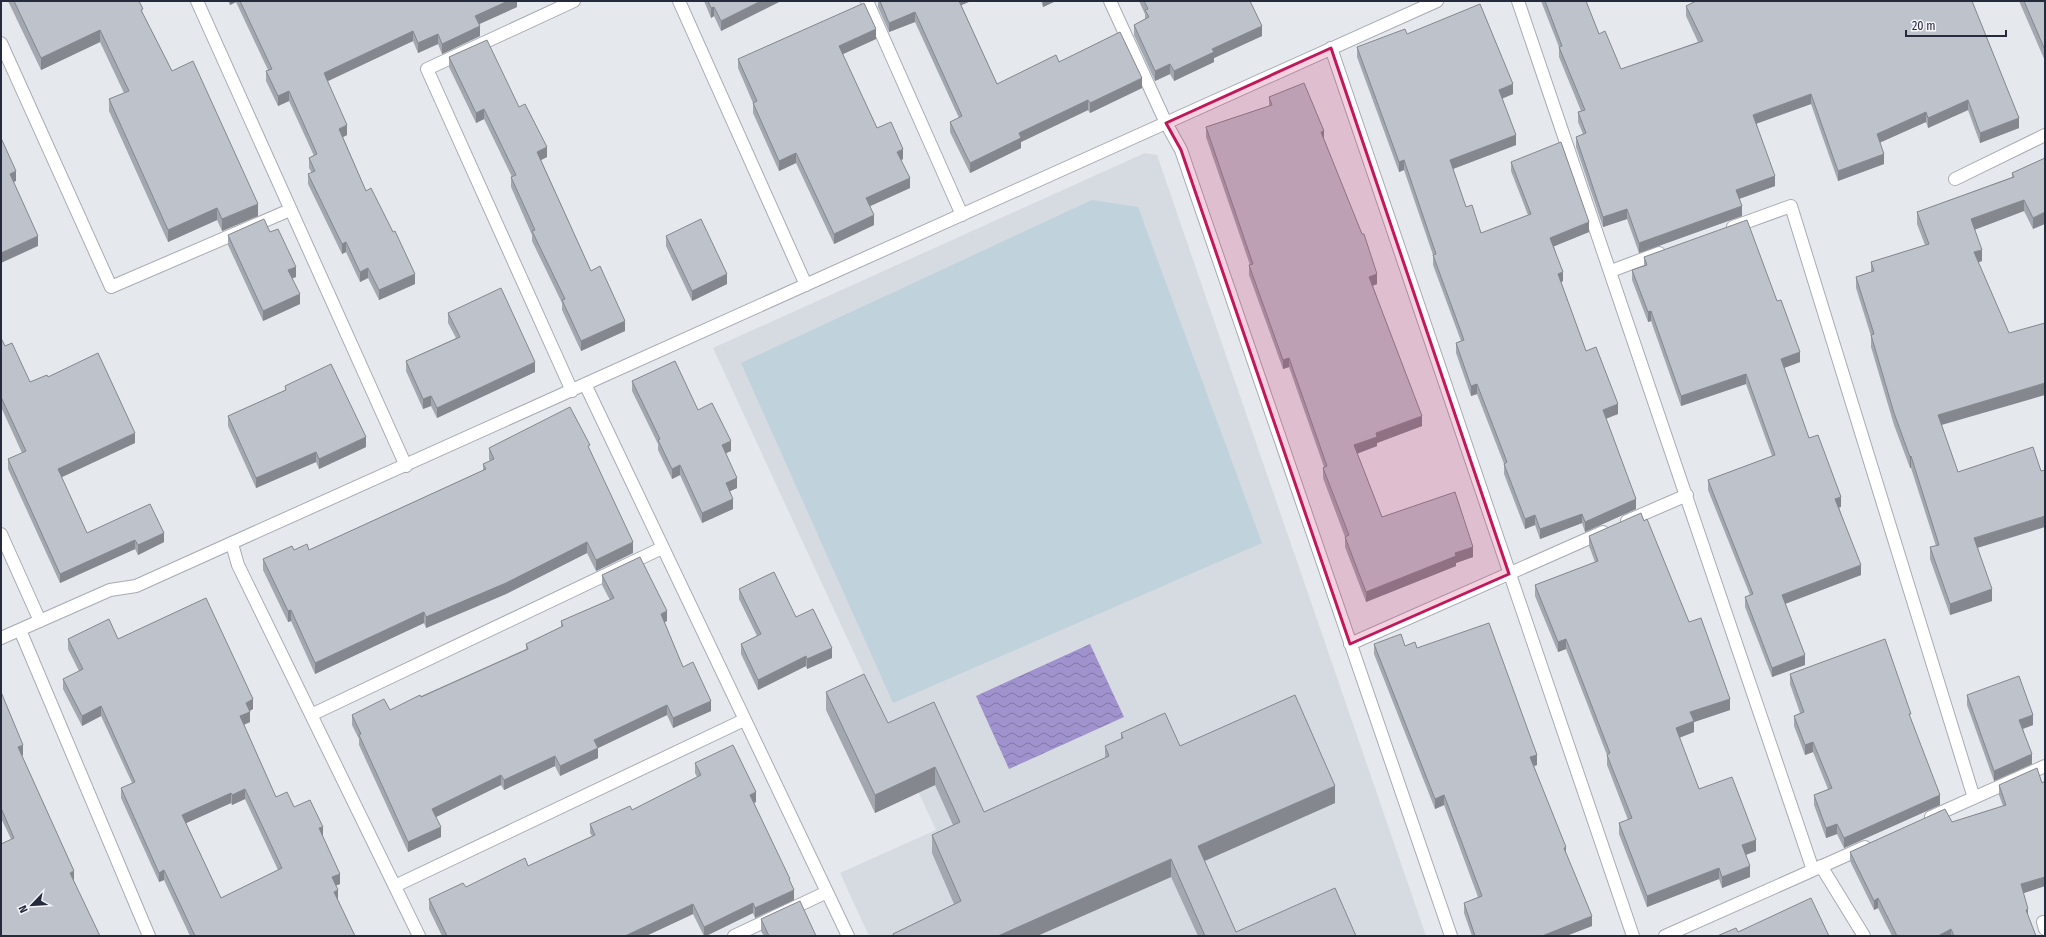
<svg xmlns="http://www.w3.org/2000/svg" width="2046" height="937" font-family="'Fira Sans Condensed',sans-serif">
  <defs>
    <pattern id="water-waves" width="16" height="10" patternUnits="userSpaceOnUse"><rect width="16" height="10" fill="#9f92cd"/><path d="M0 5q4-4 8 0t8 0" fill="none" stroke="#8177a8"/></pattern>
  </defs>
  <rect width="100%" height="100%" fill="#e5e8ed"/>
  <path fill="#d6dae1" d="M1145,153l12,2 269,781h-557l-29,-63 96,-43 -223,-482z"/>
  <path fill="#c0d3dc" d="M1092,200l46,7 124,336 -369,160 -152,-340z"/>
  <path fill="url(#water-waves)" d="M1090,644l34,73 -115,52 -33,-73z"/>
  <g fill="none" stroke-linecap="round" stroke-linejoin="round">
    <g stroke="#a8abb5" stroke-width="14">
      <path id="minor" d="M197,1l209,465
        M679,1l127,284
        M867,1l95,214
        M1110,1l56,122 15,27 270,786
        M1518,1l295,869
        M1,43l110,244 179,-77
        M1331,48l302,888
        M1955,179l90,-44
        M1733,227l58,-21 183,592
        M1611,271l48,-18
        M585,384l263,552
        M572,391l-145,-322 147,-68
        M1627,521l60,-26
        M1,534l39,87
        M232,544l6,21 181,371
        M20,630l129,306
        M1,638l109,-48 26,-4 1301,-585
        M1350,644l253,-112
        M311,715l351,-167
        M1931,817l114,-51
        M1821,866l43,70
        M395,886l349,-166
        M2043,922l2,7
        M734,936l93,-44
        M1665,936l200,-89"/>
    </g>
    <use href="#minor" stroke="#fff" stroke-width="12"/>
  </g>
  <path fill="#a3a7af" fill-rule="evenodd" d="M8,1h131l4,13 29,57 86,145 -36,15 -5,-11 -49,22 -59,-131v-12l15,-6 -24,-51 -59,28z
    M228,1h289v6l-38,17 1,12 -38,18 -4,-10 -20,9 -5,-12 -86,40 20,54 -4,2 23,54 49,93 -36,16 -11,-22 -8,4 -14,-30 -4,2 -34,-70v-10l4,-1 -3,-5v-10l5,-2 -25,-55 -11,5 -12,-25v-10l2,-1 -32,-68 -6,3z
    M704,1h77l-60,30 -7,-15 -3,2z
    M878,1h93l-10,4 36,79 62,-22 83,26 -52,25 -2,-3 -67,32v6l-51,25 -20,-41v-10l9,-4 -44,-96 -26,10 -11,-25z
    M1041,1h15l-13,6z
    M1139,1h111l12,35 -48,22v4l-40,19 -4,-7 -15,7 -21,-46v-10l11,-6v-5z
    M1541,1h45l13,33 22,35 77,-27 -12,-26v-10l286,-5 47,127 -39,15 -12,-33 -40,18 -2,-6 -46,20 4,22 -46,17 -27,-77 -55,19 19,63 -36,13 3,17 -103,37 -12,-34 -24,8 -27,-80v-10l7,-3 -5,-12v-10l3,-1 -22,-54v-10z
    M2019,1h26v60z
    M1407,34l106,60 -11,4 14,47 -63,24 13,38 15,26 47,-18 -17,-44v-9l78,70 -35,14 9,35 -2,1 25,69 32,63 -12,4 30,91 -51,23 -3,-9 -42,16 -5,-14 -10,4 -21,-55v-10l-27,-70 -6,2 -15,-43v-10l5,-2 -28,-76v-10l-29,-85 -5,2 -42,-115v-10z
    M876,39l-34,15 35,74 26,31 -2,1 9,28 -40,18 4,19 -40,19 -38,-81 -17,8 -26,-58v-10l-15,-35v-9z
    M449,57l70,50 28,50 -6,3 50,111 34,60 -44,20 -19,-41v-7l-30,-62v-6l-21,-48v-10h1l-28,-58 -8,4 -27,-56z
    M1269,97l55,42 53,145 -4,2 49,140 -45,17v3l-20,7 25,64 91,40 -17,6v3l-90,36 -21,-55v-10l-22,-59v-10l1,-1 -35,-100 -6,2 -34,-94v-10h1l-44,-128v-10l63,-21z
    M2045,158l-12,71 -9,-18 -50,19 8,31 -4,1 -36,163 36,123 14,53 -42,14 -20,-56v-12l6,-1 -25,-78h-1l-16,-43 -23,-78v-11l-15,-48v-11l15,-5v-10l54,-17 -8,-21v-12l95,-35v-4z
    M270,232l26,45 -4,1 8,26 -37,17 -35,-76v-10z
    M666,236l61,48 -35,17 -26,-55z
    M1644,257l133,44 23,61 -16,6 25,70 32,69h-2l22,68 -76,29 20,61 -33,12 -27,-70v-10l5,-2 -42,-105v-10l64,-24 -26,-72 -65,22 -30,-85 -3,1 -16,-42v-10l12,-4z
    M448,313l87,59 -98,46 -6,-12 -8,3 -17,-38v-10l50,-23 -8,-15z
    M1,338l4,8 25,36 18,-5 87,66 -74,34 26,56 77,9 -26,13 -3,-6 -75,34 -52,-114v-10l14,-6 -21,-46z
    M632,381l66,29 33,41 -5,2 11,35 -7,3 3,18 -31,14 -22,-48 -8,4 -14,-29v-6l-26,-53z
    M285,386l81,61 -47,22 -3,-7 -60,26 -28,-62v-10l57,-26z
    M489,448l101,3 43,102 -37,18 -9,-18 -81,41 -80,34 -2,-5 -109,51 -24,-53 -3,1 -25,-52v-11l31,-9h15l174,-80v-6l7,-3 -1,-2z
    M1644,521l45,101 41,88 -36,12v10l-15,6 20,51 57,62 -10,4 4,22 -28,11 -3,-9 -72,28 -28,-73v-11l9,-3 -21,-55v-10l-41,-106 -8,3 -23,-56v-11l60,-23 -6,-16v-10z
    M602,575l65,46 -3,1 19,45 28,44 -38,17 -6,-13 -69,33v10l-38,18 -5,-10 -51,24 -3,-5 -65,32 5,20 -33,15 -49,-107v-6l-7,-14v-10l38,-5 136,-61v-5l35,-17v-6l49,-21 -8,-15z
    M739,589l57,28 36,41 -25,11 -1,-3 -48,24 -17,-36v-10l16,-8 -18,-37z
    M68,639h50l135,70 -4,2 1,11 -6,3 32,72 18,10 29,30 17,47 -4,1 2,15 17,36h-165l-26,-56 -5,2 -38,-84v-10l11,-5 -31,-67 -19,10 -19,-37v-10l16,-8 -11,-22zM245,799l33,71 -57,28 -35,-75 45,-20 1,2z
    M1374,644l31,2 12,2 120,117 -3,1 58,160 -26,10h-94l-8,-23v-10l14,-6 -34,-92 -9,4 -61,-155z
    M1790,674l121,45 29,86 -96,43 -7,-14 -11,4 -12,-33v-10l14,-6 -15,-37 -8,3 -11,-29v-10l6,-3 -10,-29z
    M1,692l22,63 -1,1 52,115 -63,-32 -10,-21z
    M826,692l62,31 96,89 121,-54v-12l16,-7v-6l59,13 155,57 -131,58 32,71 120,4h-158l-27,-59 -134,59h-144v-2l61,-30 -22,-51v-18l21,-10 -18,-40 -60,28 -49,-103z
    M1967,695l66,30 -10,4 9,35 -38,17 -27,-76z
    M695,763l61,39 -2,1 36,80 4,17 -39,18 -2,-5 -47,23h-2l-11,-22 -47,22h-204l-13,-27v-10l37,-12 62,-21 64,-30 -2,-3v-9l42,-14 65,-33 -2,-4z
    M2045,781v105l-22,7 5,24 8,19h-144l-14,-28 -4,2 -24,-49v-9l102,-30 51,-16 -4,-11v-10l43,-2z
    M761,919l55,17h-52l-3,-5z"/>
  <path fill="#84888e" d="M230,1h6v1l-6,3z
    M508,1h9v6l-42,19v-10z
    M761,1h20l-60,30v-10z
    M957,1h14l-14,6z
    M1043,1h13l-13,6z
    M714,7v9l-3,2v-10z
    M915,12v10l-26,10v-9z
    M480,26v10l-38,18v-10z
    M1262,26v10l-48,22v4l-40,19v-10l38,-22z
    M876,29v10l-37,17v-10z
    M100,30v12l-59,28v-12z
    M413,31v10l-89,42v-10z
    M438,34v10l-20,9v-10z
    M1170,64v10l-15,7v-10z
    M1142,78v10l-52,25v-10z
    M1513,84v10l-14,6v-10z
    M289,91v10l-11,5v-10z
    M1811,94v10l-58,21v-10z
    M1088,100v10l-67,32v6l-51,25v-10l49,-30z
    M1968,100v10l-40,18v-10z
    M484,109v10l-8,4v-10z
    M1926,112v10l-49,22v-10z
    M2019,118v10l-39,15v-10z
    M347,125v10l-8,4v-10z
    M1324,131v10l-3,-9z
    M1516,135v10l-66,25v-10z
    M547,147v10l-10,5v-10z
    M903,149v10l-6,3v-10z
    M796,153v10l-17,8v-10z
    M1884,154v10l-46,17v-10z
    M1404,160v10l-5,2v-10z
    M16,171v10l-6,3v-10z
    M1775,176v10l-39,14v-10z
    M910,178v10l-44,20v-10z
    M2024,200v11l-53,20v-12z
    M258,204v12l-36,15v-12z
    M1742,206v10l-103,37v-10z
    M217,208v12l-49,22v-12z
    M1627,209v10l-24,8v-10z
    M2045,212v12l-12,5v-11z
    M874,215v10l-40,19v-10z
    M1589,222v10l-39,16v-10z
    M38,236v10l-37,17v-10z
    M346,242v10l-4,2v-10z
    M1982,250v11l-8,3v-12z
    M296,267v10l-8,3v-10z
    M368,268v10l-8,4v-10z
    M1563,272v9l-5,3v-10z
    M415,274v10l-36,16v-10z
    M727,274v10l-35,17v-10z
    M1377,274v10l-8,3v-10z
    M300,294v10l-37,17v-10z
    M1651,311v10l-3,1v-10z
    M625,321v10l-44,20v-10z
    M1800,352v10l-19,7v-10z
    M1289,358v9l-6,2v-9z
    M535,362v10l-98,46v-10z
    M1746,374v10l-65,22v-10z
    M2045,383v12l-107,31v-11z
    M1477,384v10l-6,2v-10z
    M431,396v10l-8,3v-10z
    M1618,404v10l-15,6v-10z
    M1422,416v10l-45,17v3l-23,9v-10l22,-12z
    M135,433v10l-77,36v-10z
    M366,437v10l-47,22v-10z
    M731,441v10l-9,4v-10z
    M316,452v10l-60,26v-10z
    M1911,456v12h-1v-11z
    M680,465v10l-8,4v-10z
    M737,478v10l-11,5v-10z
    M1841,497v10l-6,2v-10z
    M733,499v10l-31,14v-10z
    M1636,499v10l-51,23v-10z
    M1582,514v9l-42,16v-10z
    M1535,515v10l-10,4v-10z
    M2045,516v11l-71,22v-11z
    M164,533v9l-26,13v-10z
    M135,540v9l-75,34v-9z
    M587,542v11l-81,41 -80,34v-11z
    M633,542v11l-37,18v-11z
    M1473,547v10l-17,6v3l-90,36v-10l89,-39z
    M1861,565v10l-79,30v-10z
    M1992,589v12l-42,14v-11z
    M291,610v11l-3,1v-11z
    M667,611v10l-6,3v-10z
    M424,612v11l-109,51v-11z
    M1566,639v10l-8,3v-10z
    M832,648v10l-25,11v-10z
    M1805,655v10l-33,12v-9z
    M806,656v10l-48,24v-10z
    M253,699v10l-7,4v-10z
    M1730,699v11l-36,12v10l-18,7v-11l14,-16z
    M711,701v10l-38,17v-10z
    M667,705v10l-73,35v-10z
    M101,706v10l-19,10v-10z
    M250,712v10l-10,4v-10z
    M2033,715v10l-14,5v-10z
    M1813,742v10l-8,3v-10z
    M23,745v10l-5,2v-10z
    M598,748v10l-38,18v-10z
    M2032,754v10l-38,17v-10z
    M1537,755v10l-7,2v-10z
    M555,756v10l-51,24v-10z
    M935,767v18l-60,28v-18z
    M501,775v10l-69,34v-10z
    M1335,786v17l-137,61v-18z
    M245,789v10l-13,6v-10z
    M756,792v10l-6,2v-9z
    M231,793v10l-49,22v-10z
    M1444,795v10l-9,4v-10z
    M1940,795v10l-96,43v-10z
    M1837,824v10l-11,4v-10z
    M323,827v10l-4,-9z
    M441,827v10l-33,15v-10z
    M1756,840v11l-14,5v-11z
    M1566,847v10l-2,-9z
    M1171,859v18l-134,59h-39z
    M1750,866v11l-28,11v-11z
    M1719,868v11l-72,28v-11z
    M164,870v10l-5,2v-9z
    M74,871v10l-4,-8z
    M340,874v10l-8,3v-10z
    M2045,877v9l-24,8v-10z
    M338,890v10l-4,-8z
    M794,890v10l-39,18v-10z
    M1878,898v10l-4,2v-9z
    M753,903v10l-47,23h-2v-9z
    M693,904v10l-47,22h-21z
    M2028,909v9l-2,-8z
    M1592,916v10l-26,10h-24z
    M1951,929v7h-13z"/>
  <path fill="#bdc2cb" stroke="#84888e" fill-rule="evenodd" d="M14,1h125l4,8 -2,1 31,61 21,-10 65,143 -36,15 -5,-11 -49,22 -59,-131 20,-8 -29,-61 -59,28z
    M240,1h268l-33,15 5,10 -38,18 -4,-10 -20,9 -5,-12 -89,42 23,52 -8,4 27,62 5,-3 22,44 2,-1 20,43 -36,16 -11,-22 -8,4 -14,-30 -4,2 -34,-70 7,-3 -6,-13 8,-4 -28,-63 -11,5 -12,-25 6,-2z
    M708,1h53l-40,20 -7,-14 -3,1z
    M880,1h79l38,83 59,-29 3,7 61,-30 22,46 -52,25 -2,-3 -69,33 2,5 -51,25 -20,-41 12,-6 -47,-104 -26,11z
    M1144,1h106l12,25 -50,23 2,3 -40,19 -4,-7 -15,7 -21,-46 15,-8 -4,-7 3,-1z
    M1545,1h41l13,33 6,-3 16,38 82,-28 -17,-35 10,-5h276l47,117 -39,15 -12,-33 -40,18 -2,-6 -49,22 7,20 -46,17 -27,-77 -58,21 22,61 -39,14 6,16 -103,37 -12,-34 -24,8 -27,-80 10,-4 -8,-21 7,-2 -26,-63 3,-1z
    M2024,1h21v49z
    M864,3l12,26 -37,17 38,82 14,-6 12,27 -6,3 13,26 -44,20 8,17 -40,19 -38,-81 -17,8 -26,-58 4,-2 -19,-42z
    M1480,4l33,80 -14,6 17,45 -66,25 16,47 6,-2 9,28 50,-19 -20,-52 50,-20 28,80 -39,16 13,34 -5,2 28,77 10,-4 22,57 -15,6 33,89 -51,23 -3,-8 -42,15 -5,-14 -10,4 -21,-55 3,-2 -30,-78 -6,2 -15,-43 8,-3 -31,-85 3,-1 -32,-94 -5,2 -42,-115 48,-18 2,5z
    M487,40l32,67 6,-3 22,43 -10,5 54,119 9,-5 25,55 -44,20 -19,-41 3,-1 -33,-68 3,-1 -24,-53 5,-2 -32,-66 -8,4 -27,-56z
    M1304,83l20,48 -3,1 41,102h2l13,40 -8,3 53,139 -46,17 1,4 -23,8 28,72 73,-25 18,55 -18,6 1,3 -90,36 -21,-55 4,-2 -26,-67 4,-2 -38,-108 -6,2 -34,-95 4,-1 -47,-137 66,-22 -3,-8z
    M1,138l15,33 -6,3 28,62 -37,17z
    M2045,158v54l-12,6 -9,-18 -53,19 11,31 -8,2 35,81 36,-10v60l-107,32 20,57 75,-25 8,24 4,-1v46l-71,22 18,51 -42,15 -20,-57 9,-2 -28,-89 -1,1 -16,-44 -23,-78 3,-1 -18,-57 18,-6 -3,-9 58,-18 -12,-32 97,-35 -2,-4z
    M264,219l6,13 8,-3 18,38 -8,3 12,24 -37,17 -35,-76z
    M701,219l26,55 -35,17 -26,-55z
    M1747,220l30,81 4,-1 19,52 -19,7 28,79 9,-3 23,62 -6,2 26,66 -79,30 23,60 -33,13 -27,-71 8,-3 -45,-114 67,-25 -29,-81 -65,22 -30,-85 -3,1 -16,-42 15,-5 -3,-8z
    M501,288l34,74 -98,46 -6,-12 -8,3 -17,-38 54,-24 -12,-24z
    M1,338l4,8 7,-3 18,39 17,-7 1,2 50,-24 37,80 -77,36 29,64 63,-29 14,29 -26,12 -3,-5 -75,34 -52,-115 18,-8 -25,-54z
    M675,361l23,49 14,-7 19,38 -9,4 15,33 -11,5 7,16 -31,14 -22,-48 -8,4 -14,-29 2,-1 -28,-58z
    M331,364l35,73 -47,22 -3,-7 -60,26 -28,-62 58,-26 -1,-4z
    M570,407l20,38 -2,1 45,96 -37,18 -9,-18 -81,41 -80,34 -2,-5 -109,51 -24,-53 -3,1 -25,-52 29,-13 2,4 13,-6 2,6 177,-81 -3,-5 11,-5 -5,-11z
    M1641,513l3,8 3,-2 42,103 12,-4 29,81 -40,13 4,9 -18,7 23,61 33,-12 24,63 -14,5 8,21 -28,11 -3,-9 -72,28 -28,-73 13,-5 -25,-63 3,-2 -44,-114 -8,3 -23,-57 63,-24 -9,-25z
    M640,557l27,54 -6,3 22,53 10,-5 18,39 -38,17 -6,-13 -73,35 4,8 -38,18 -5,-10 -51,24 -3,-5 -69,34 9,18 -33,15 -49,-107 2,-1 -9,-19 32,-16 6,11 30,-15 1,2 107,-48 -2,-5 37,-18 -2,-5 53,-23 -12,-23z
    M774,572l22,45 17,-8 19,39 -25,11 -1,-3 -48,24 -17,-36 20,-10 -22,-45z
    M206,598l47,101 -7,4 4,9 -10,4 36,81 11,-5 7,15 16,-7 13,27 -4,1 21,46 -8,3 6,13 -4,2 21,44h-160l-31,-66 -5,3 -38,-85 14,-6 -34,-76 -19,10 -19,-37 20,-10 -15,-30 41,-20 9,20zM245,789l37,79 -61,30 -39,-83 49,-22 1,2z
    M1489,623l48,132 -7,2 36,90 -2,1 28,68 -50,20h-67l-11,-33 18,-7 -38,-101 -9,4 -61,-155 27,-10 4,12 10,-4 2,6z
    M1885,639l26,75h-2l31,81 -96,43 -7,-14 -11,4 -12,-33 18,-7 -19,-46 -8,3 -11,-29 10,-4 -14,-38z
    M864,674l24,49 46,-21 50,110 125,-56 -4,-10 18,-8 -2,-5 44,-20 15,33 115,-51 40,91 -137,60 38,86 99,-44 21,48h-151l-34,-77 -173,77h-104l-1,-2 68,-33 -29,-66 28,-13 -25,-55 -60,28 -49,-103z
    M2019,676l14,39 -14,5 13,34 -38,17 -27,-76z
    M1,692l22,53 -5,2 56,124 -4,2 30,63h-99v-92l13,-6 -13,-30z
    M733,745l23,47 -6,3 40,84h-1l5,11 -39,18 -2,-5 -49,24 -11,-23 -68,32h-178l-18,-37 34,-16 3,4 59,-29 3,8 67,-31 -5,-11 40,-18 2,4 69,-35 -6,-12z
    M2037,768l5,15 3,-2v96l-24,7 7,25 -2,1 10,26h-82l-3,-7 -13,7h-41l-19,-38 -4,3 -24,-49 95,-43 7,13 54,-17 -7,-20z
    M1811,898l18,38h-112l19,-8 2,4z
    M800,901l16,35h-47l-8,-17z"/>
  <path fill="#c2185b" fill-opacity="0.2" stroke="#c2185b" stroke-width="3" stroke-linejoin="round" d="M1331,48l178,526 -159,70 -169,-494 -15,-27z"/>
  <rect width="2046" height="937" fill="none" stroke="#252a3d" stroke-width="4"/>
  <g transform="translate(32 905) rotate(245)" stroke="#f5f7fa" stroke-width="3" paint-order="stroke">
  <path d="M0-3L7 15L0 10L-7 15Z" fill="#252a3d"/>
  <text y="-6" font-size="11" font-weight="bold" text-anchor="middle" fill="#252a3d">N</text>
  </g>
  <path d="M1906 30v6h100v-6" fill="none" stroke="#252a3d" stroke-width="2"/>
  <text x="1912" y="30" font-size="12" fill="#252a3d" stroke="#f5f7fa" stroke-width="3" paint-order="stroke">20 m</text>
</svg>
